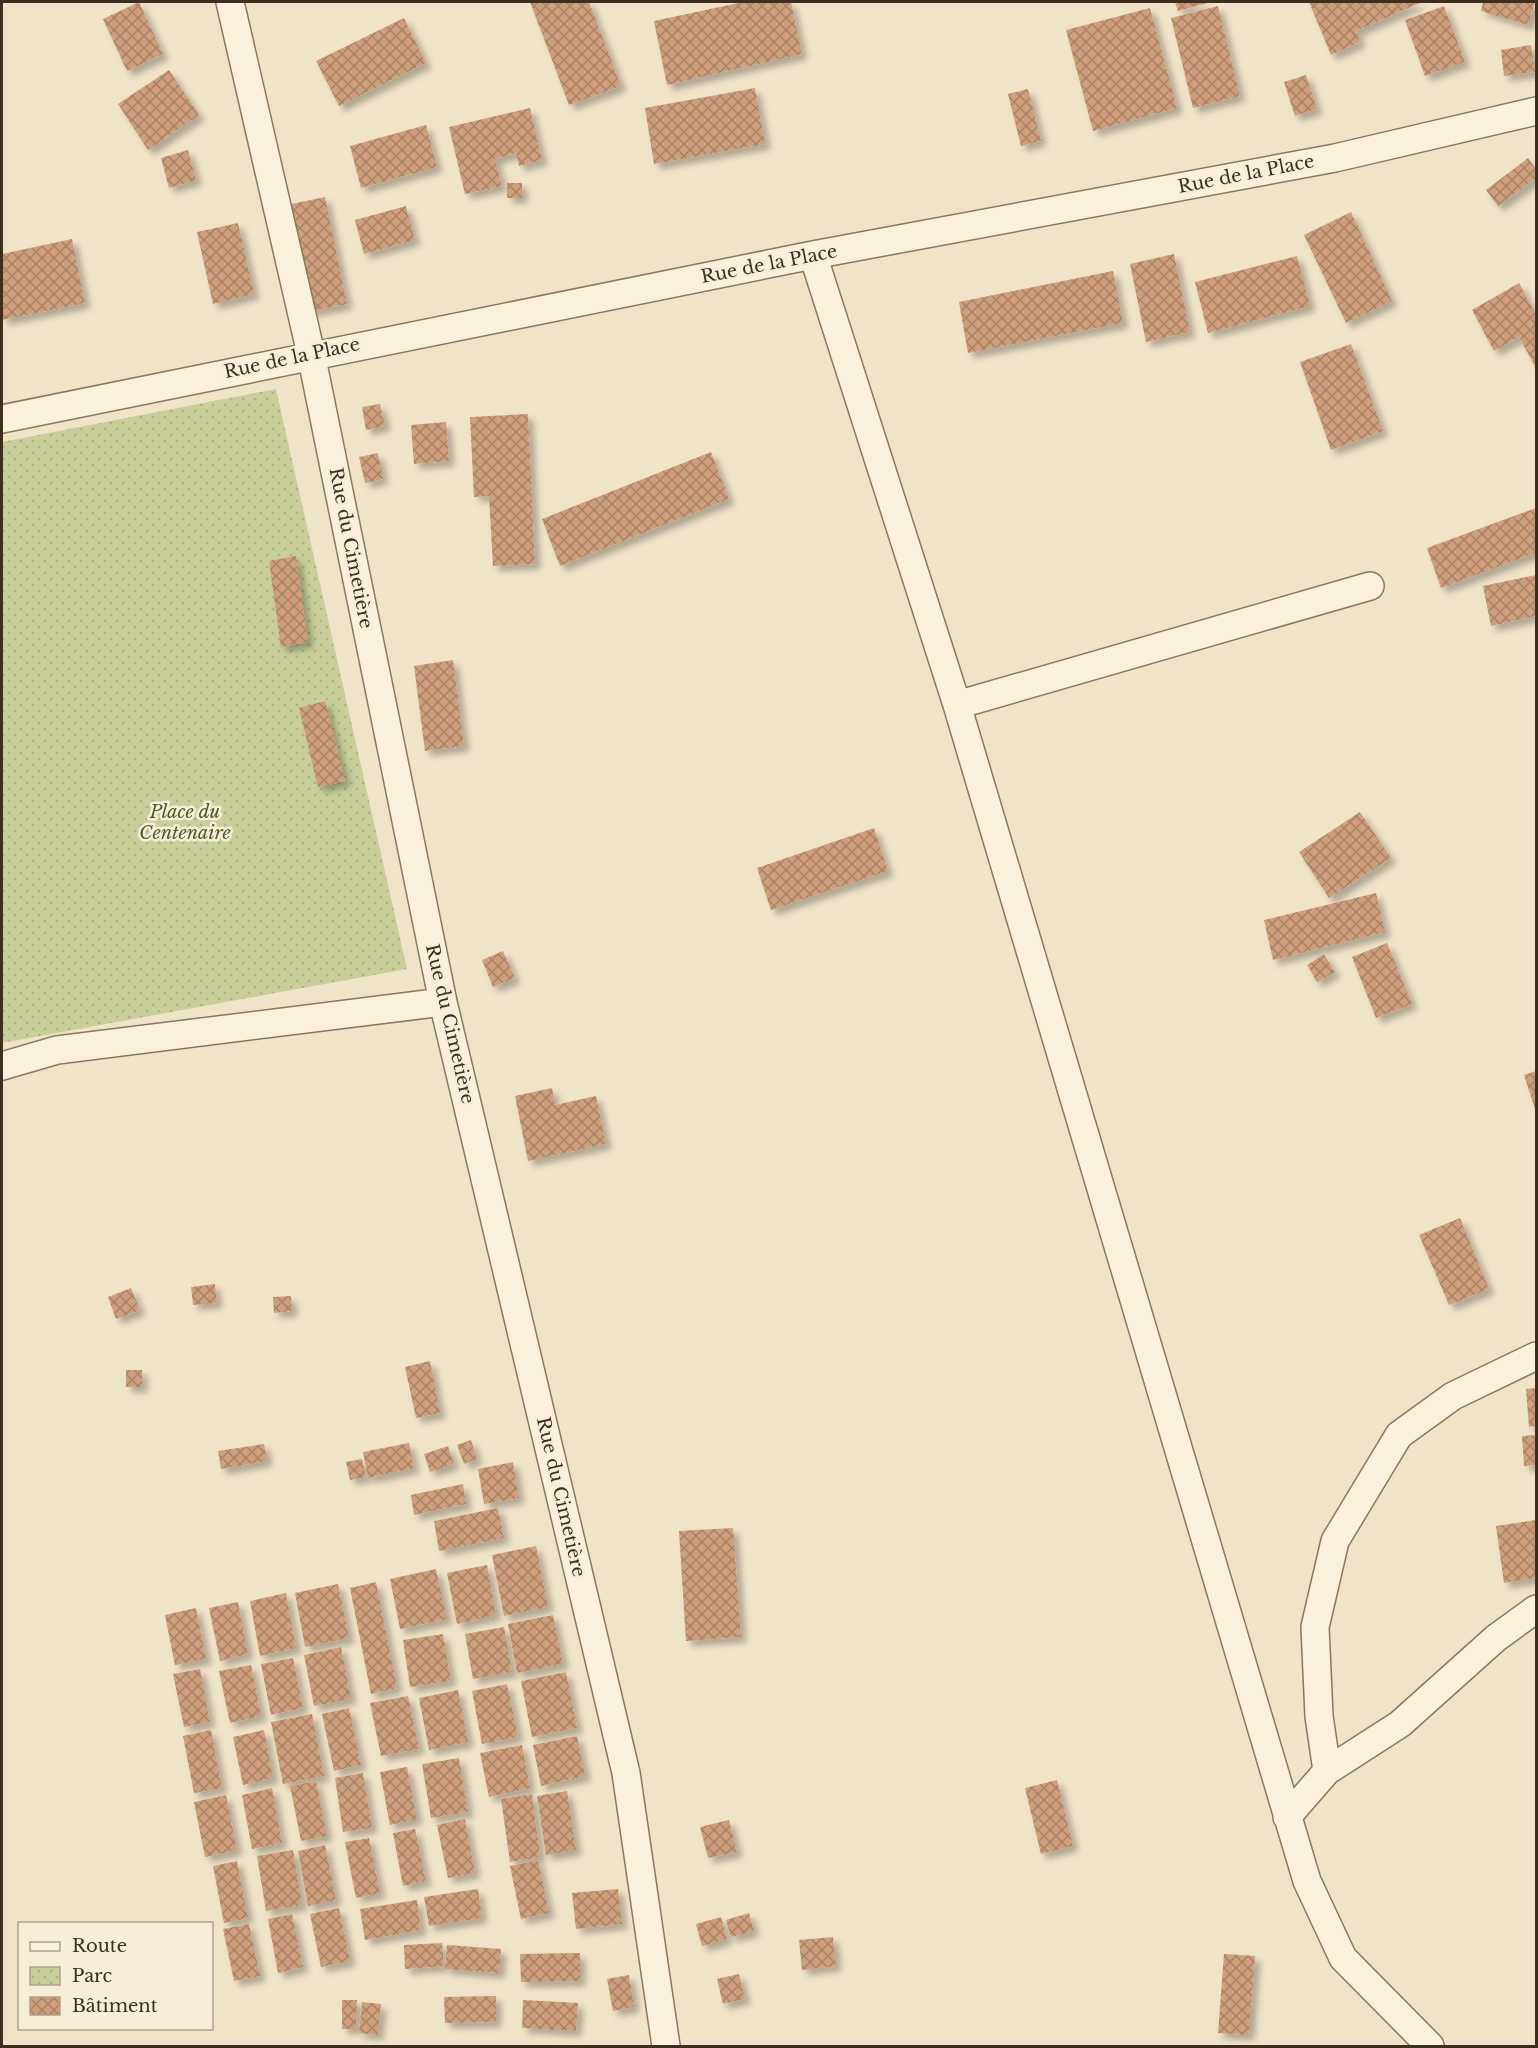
<svg xmlns="http://www.w3.org/2000/svg" width="1538" height="2048" font-family="'Libre Baskerville',serif">
  <defs>
    <pattern id="park-dots" width="8" height="8" patternUnits="userSpaceOnUse" patternTransform="scale(1.5)"><rect width="8" height="8" fill="#c9cf9b"/><path d="M2 2h.1M6 6h.1" fill="none" stroke="#aeb285" stroke-width="1.8" stroke-linecap="round"/></pattern>
    <pattern id="building-cross-hatch" width="8" height="8" patternUnits="userSpaceOnUse" patternTransform="scale(1.5)"><rect width="8" height="8" fill="#cf9f7d"/><path d="M0 0l8 8M0 8l8-8" fill="none" stroke="#a98266"/></pattern>
    <filter id="shadow"><feDropShadow dx="5.5" dy="5.5" stdDeviation="3" flood-color="#0004"/></filter>
  </defs>
  <rect width="100%" height="100%" fill="#f0e4c8"/>
  <path fill="url(#park-dots)" d="M276,389l131,580 -405,74v-601z"/>
  <path fill="url(#building-cross-hatch)" filter="url(#shadow)" d="M139,2l24,52 -36,17 -24,-52z
    M530,2h59l32,84 -52,19z
    M743,2h48l11,52 -135,31 -13,-64z
    M1175,2h36l-33,9z
    M1309,2h110l1,1 -64,28 4,11 -29,13z
    M1483,2h52l-7,23 -47,-14z
    M1218,6l22,90 -47,12 -22,-90z
    M1444,6l21,56 -40,14 -20,-56z
    M1150,8l27,100 -84,23 -27,-101z
    M404,18l22,45 -87,43 -23,-45z
    M1531,45l4,27 -31,4 -3,-26z
    M169,70l30,45 -51,35 -30,-46z
    M1306,75l11,34 -22,7 -11,-34z
    M755,88l10,56 -111,20 -9,-56z
    M1028,89l13,52 -20,5 -13,-52z
    M530,108l12,52 -23,6 -3,-13 -21,6 7,27 -37,8 -16,-67z
    M426,125l11,42 -76,21 -11,-42z
    M188,150l8,30 -27,8 -8,-30z
    M1528,158l8,11v9l-38,28 -12,-16z
    M507,183h15v15h-15z
    M325,197l22,107 -39,8 -21,-107z
    M406,206l9,34 -51,14 -9,-34z
    M1351,212l41,89 -46,22 -42,-88z
    M238,223l16,71 -41,10 -16,-72z
    M72,239l13,64 -83,17v-66z
    M1174,254l16,78 -44,10 -16,-78z
    M1297,256l13,50 -102,27 -13,-51z
    M1113,271l10,52 -155,30 -9,-51z
    M1519,283l17,32v53l-17,-31 -25,14 -22,-41z
    M1351,344l32,87 -52,19 -31,-88z
    M380,404l5,22 -19,4 -4,-23z
    M528,414l7,150 -42,2 -4,-70 -15,1 -4,-80z
    M446,422l3,39 -35,3 -3,-39z
    M711,452l18,47 -169,67 -18,-47z
    M378,453l5,26 -18,4 -6,-26z
    M1536,508v45l-95,35 -14,-40z
    M296,556l12,86 -27,5 -12,-86z
    M1536,575v41l-45,10 -8,-40z
    M453,660l11,86 -39,5 -11,-85z
    M325,701l20,80 -27,6 -19,-79z
    M1360,812l31,46 -62,40 -30,-46z
    M874,828l14,43 -117,39 -14,-42z
    M1376,893l9,39 -112,28 -9,-40z
    M1387,943l25,61 -36,14 -24,-61z
    M503,951l12,27 -22,9 -11,-27z
    M1324,954l11,18 -18,10 -10,-17z
    M1536,1071v41l-12,-37z
    M552,1088l3,17 41,-9 10,48 -78,17 -13,-65z
    M1460,1218l29,71 -40,16 -30,-70z
    M215,1284l2,19 -24,2 -2,-18z
    M131,1288l9,22 -24,9 -8,-22z
    M291,1296l1,15 -18,2 -1,-16z
    M430,1361l10,52 -24,5 -11,-51z
    M126,1370h16v17h-16z
    M1536,1388v38l-7,1 -3,-38z
    M1536,1435v30l-12,1 -2,-30z
    M471,1440l6,19 -13,5 -7,-19z
    M409,1443l5,25 -46,10 -5,-26z
    M264,1444l3,17 -46,8 -3,-18z
    M448,1446l6,18 -24,8 -6,-18z
    M362,1459l4,18 -16,3 -4,-18z
    M513,1462l6,36 -35,6 -6,-35z
    M463,1484l3,20 -52,11 -3,-20z
    M498,1508l6,30 -65,13 -5,-30z
    M1536,1520v58l-32,5 -8,-57z
    M733,1528l8,109 -55,4 -7,-110z
    M536,1546l12,61 -44,9 -12,-61z
    M487,1565l9,50 -39,9 -10,-51z
    M436,1569l11,50 -47,10 -10,-50z
    M376,1582l21,106 -26,6 -21,-106z
    M338,1584l11,54 -44,9 -10,-54z
    M286,1593l10,55 -36,8 -10,-55z
    M238,1602l10,52 -28,7 -11,-53z
    M196,1608l10,51 -31,6 -10,-50z
    M553,1615l10,49 -46,9 -9,-49z
    M504,1627l8,45 -39,7 -8,-45z
    M443,1634l8,47 -41,6 -7,-47z
    M341,1647l10,52 -37,7 -10,-51z
    M293,1658l10,50 -32,7 -10,-51z
    M251,1665l10,51 -31,7 -11,-52z
    M200,1669l10,53 -26,5 -11,-53z
    M566,1672l11,56 -45,9 -11,-56z
    M507,1684l11,53 -36,7 -10,-53z
    M458,1690l10,52 -39,8 -10,-52z
    M408,1696l11,53 -38,7 -11,-53z
    M349,1708l12,57 -27,6 -12,-57z
    M312,1714l12,62 -41,8 -12,-62z
    M211,1730l11,58 -28,5 -11,-57z
    M264,1730l9,48 -30,7 -10,-48z
    M577,1736l8,40 -44,10 -8,-41z
    M522,1745l8,43 -41,9 -9,-44z
    M459,1758l9,54 -37,6 -9,-54z
    M407,1767l10,52 -27,6 -10,-53z
    M363,1773l9,55 -29,4 -8,-54z
    M1057,1780l16,66 -32,8 -16,-66z
    M316,1781l11,55 -26,5 -11,-55z
    M272,1788l10,55 -30,6 -10,-54z
    M567,1791l9,59 -30,5 -9,-59z
    M532,1794l8,63 -30,5 -9,-63z
    M226,1795l11,55 -32,7 -11,-55z
    M465,1819l10,54 -27,5 -11,-53z
    M729,1820l8,32 -29,6 -8,-31z
    M415,1829l11,52 -23,5 -10,-53z
    M369,1838l11,55 -24,5 -11,-56z
    M325,1845l11,55 -28,6 -10,-55z
    M293,1850l9,55 -36,6 -9,-55z
    M538,1860l11,53 -28,6 -11,-53z
    M237,1861l11,57 -24,5 -11,-57z
    M478,1889l4,29 -53,8 -5,-29z
    M618,1889l4,35 -46,5 -4,-36z
    M417,1900l4,30 -56,10 -5,-31z
    M339,1908l11,53 -29,6 -11,-53z
    M749,1913l5,18 -23,6 -5,-17z
    M292,1914l11,53 -25,6 -10,-54z
    M721,1917l6,22 -25,7 -6,-22z
    M249,1924l11,52 -26,5 -11,-52z
    M833,1937l3,29 -34,4 -3,-30z
    M442,1943l2,23 -39,3 -1,-24z
    M447,1945l54,4 -2,24 -54,-4z
    M580,1953v28l-59,1 -1,-28z
    M1224,1954l31,2 -6,79 -31,-2z
    M739,1974l6,25 -22,5 -6,-25z
    M629,1975l5,32 -21,4 -6,-32z
    M496,1996v26l-51,1 -1,-26z
    M342,2000h15l-1,29h-14z
    M523,2000l55,3 -2,28 -54,-3z
    M362,2002l19,2 -3,31 -19,-2z"/>
  <g fill="none" stroke-linecap="round" stroke-linejoin="round">
    <g stroke="#8d765c" stroke-width="30">
      <path id="street" d="M230,2l81,352 132,648 183,771 40,273
        M813,255l144,450 350,1176 36,77 87,88
        M2,419l811,-164 522,-97 201,-47
        M957,705l413,-119
        M2,1066l55,-16 386,-48
        M1327,1771l-8,-55 -4,-89 20,-86 64,-106 54,-39 83,-40
        M1287,1817l40,-46 73,-47 96,-86 40,-29"/>
    </g>
    <use href="#street" stroke="#faf1dc" stroke-width="27"/>
  </g>
  <g text-anchor="middle" dominant-baseline="central" stroke-width="5" stroke-linejoin="round" paint-order="stroke">
    <g font-size="18" fill="#3d2e20" stroke="#f7eed8">
      <text transform="translate(1246 174) rotate(-11)">Rue de la Place</text>
      <text transform="translate(769 264) rotate(-11)">Rue de la Place</text>
      <text transform="translate(292 358) rotate(-12)">Rue de la Place</text>
      <text transform="translate(351 548) rotate(79)">Rue du Cimetière</text>
      <text transform="translate(450 1024) rotate(77)">Rue du Cimetière</text>
      <text transform="translate(561 1497) rotate(77)">Rue du Cimetière</text>
    </g>
    <g font-size="18" font-style="italic" fill="#4d5a26" stroke="#f7eed8">
      <text x="185" y="812">Place du<tspan x="185" dy="21">Centenaire</tspan></text>
    </g>
  </g>
  <rect width="1538" height="2048" fill="none" stroke="#3d2e20" stroke-width="6"/>
  <rect x="18" y="1922" width="195" height="108" fill="#f7eed8" stroke="#ada18e" stroke-width="1.5"/>
  <rect x="30" y="1942" width="30" height="9" fill="#faf1dc" stroke="#ada18e" stroke-width="1.5"/>
  <text x="72" y="1952" font-size="18" fill="#3d2e20">Route</text>
  <rect x="30" y="1967" width="30" height="18" fill="url(#park-dots)" stroke="#ada18e" stroke-width="1.5"/>
  <text x="72" y="1982" font-size="18" fill="#3d2e20">Parc</text>
  <rect x="30" y="1997" width="30" height="18" fill="url(#building-cross-hatch)" stroke="#ada18e" stroke-width="1.5"/>
  <text x="72" y="2012" font-size="18" fill="#3d2e20">Bâtiment</text>
</svg>
